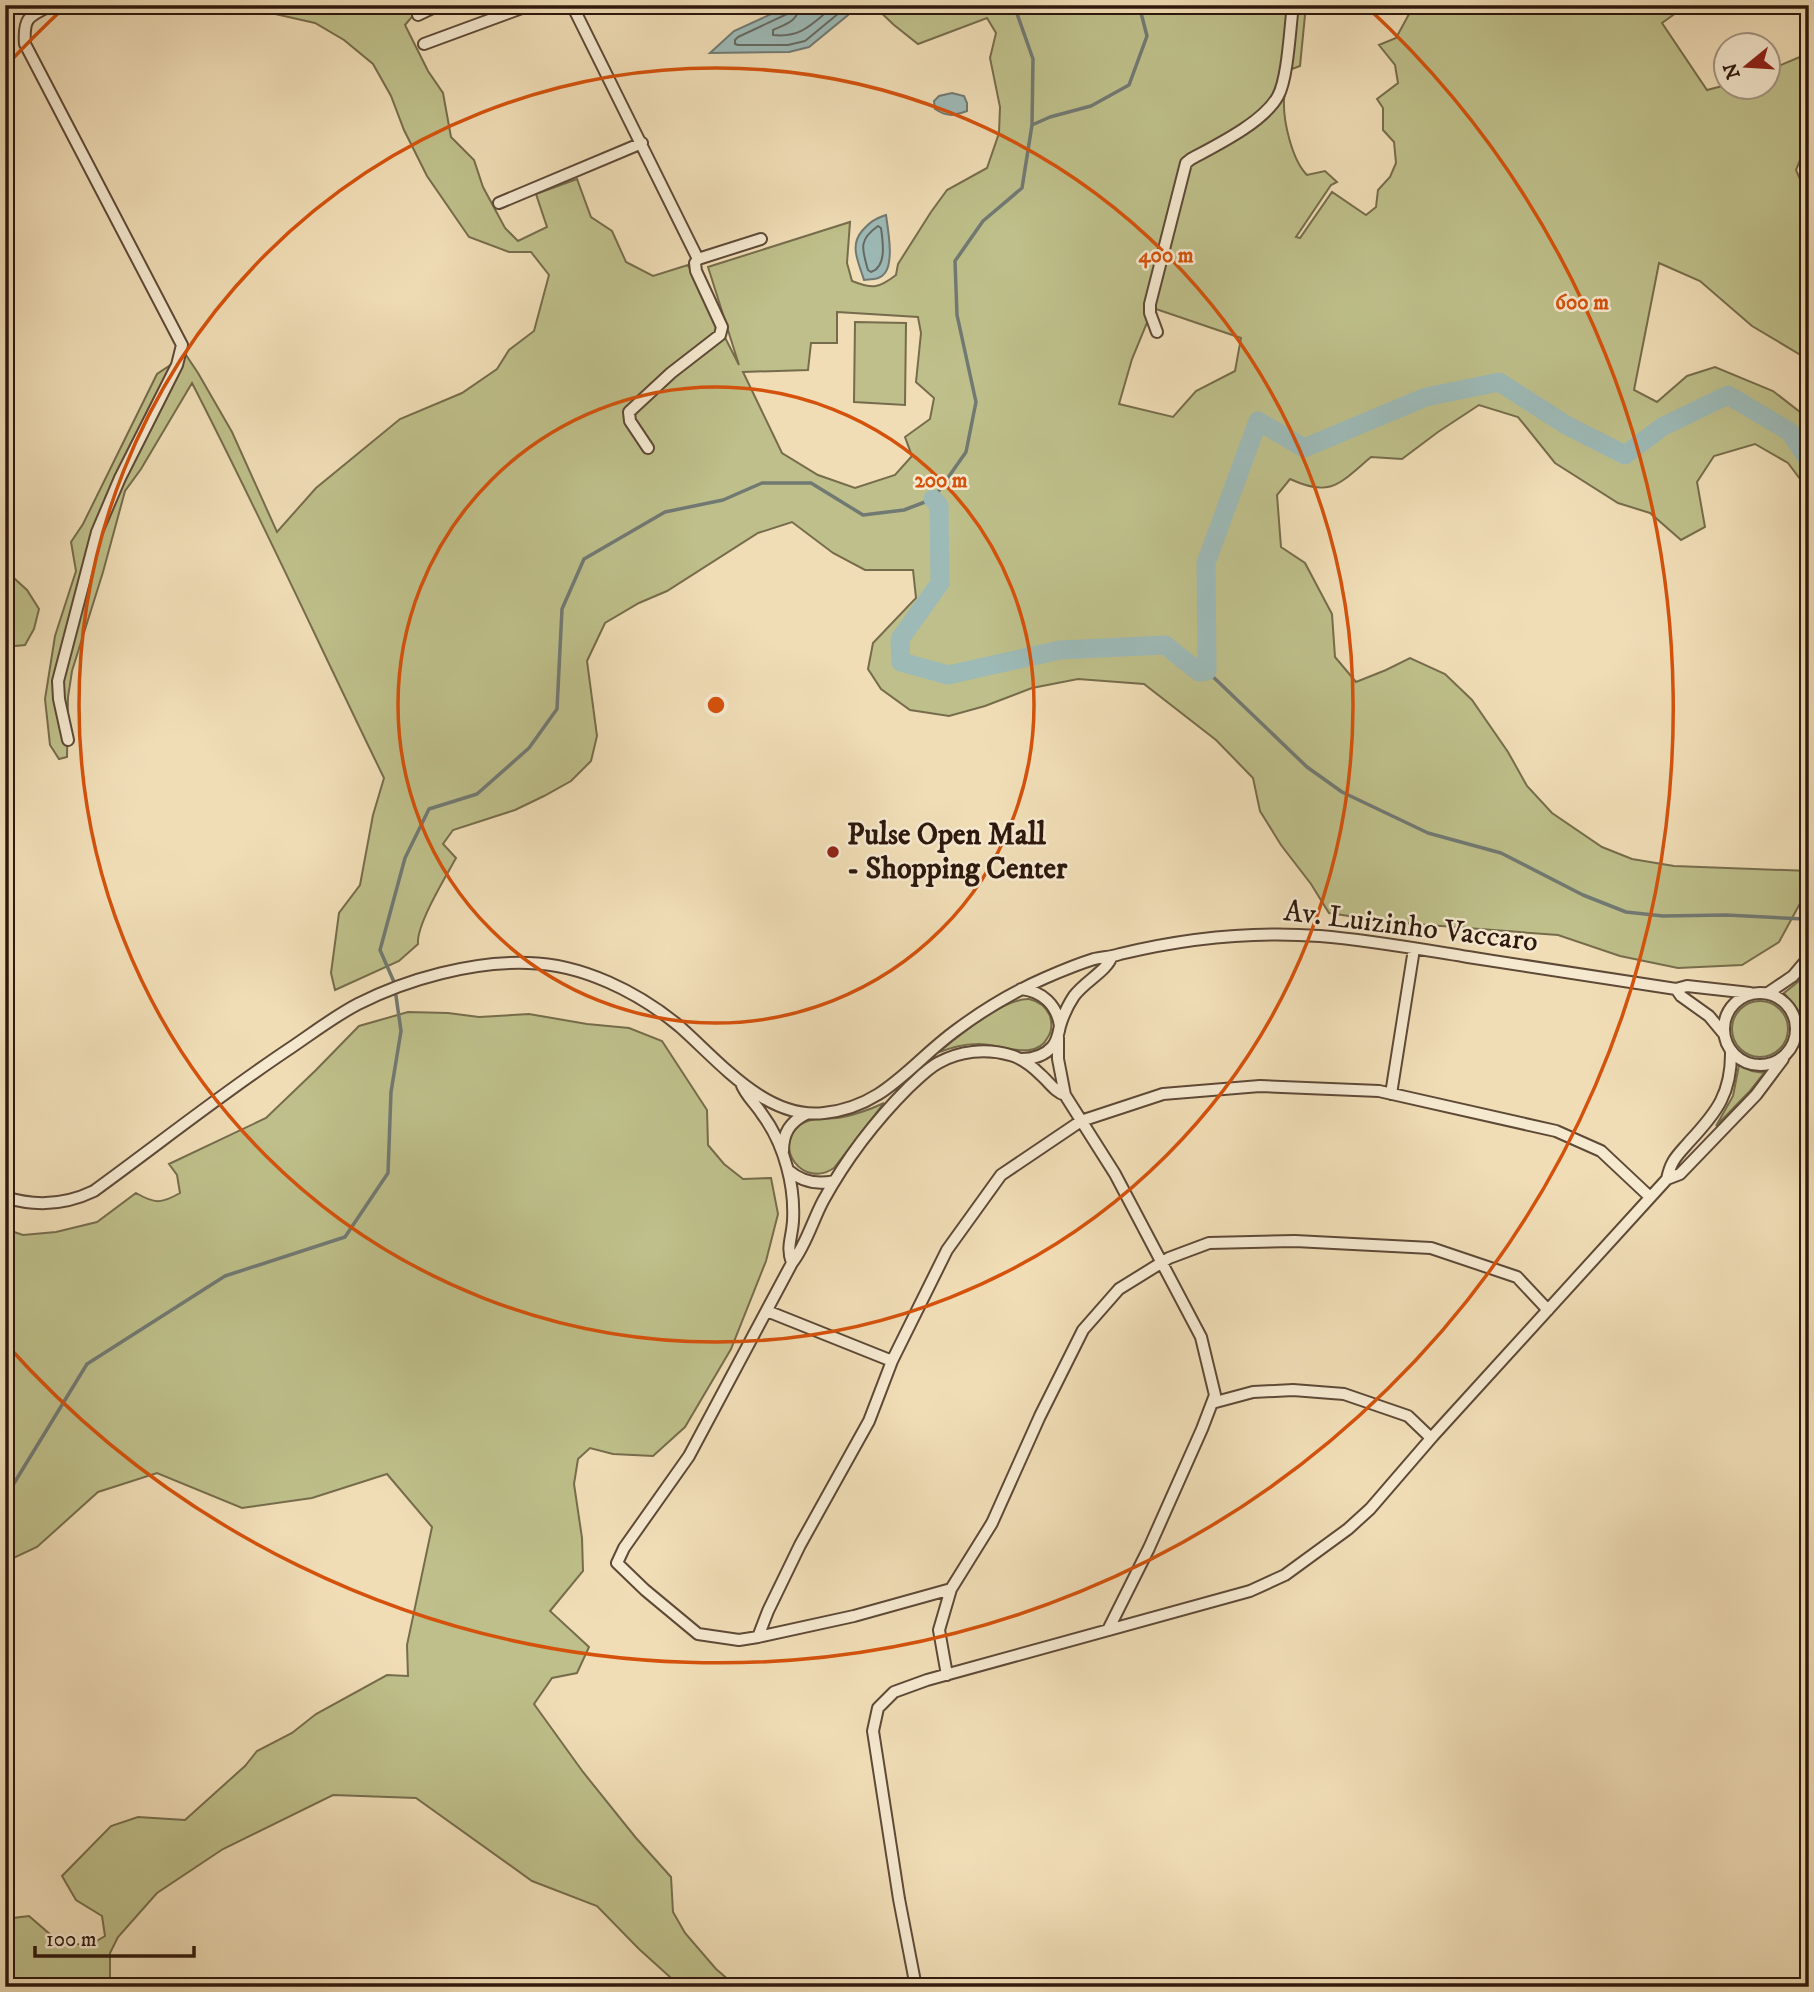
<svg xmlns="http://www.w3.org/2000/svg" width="1814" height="1992" font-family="'IM FELL DW Pica',serif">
  <rect width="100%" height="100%" fill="#f0ddb6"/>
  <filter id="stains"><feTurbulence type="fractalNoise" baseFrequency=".00286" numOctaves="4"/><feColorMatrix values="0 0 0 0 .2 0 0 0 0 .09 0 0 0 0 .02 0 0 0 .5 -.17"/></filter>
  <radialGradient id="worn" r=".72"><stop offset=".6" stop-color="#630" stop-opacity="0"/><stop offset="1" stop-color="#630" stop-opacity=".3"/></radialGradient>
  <path fill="#bebf8a" stroke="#766c4c" stroke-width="2" fill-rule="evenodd" d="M235,5h187l-17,20 23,46 15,22 8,44 23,23 9,27 22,41 13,13 29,-14 -11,-33 41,-15 14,38 21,14 14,31 27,14 35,-11 51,100 -31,-98 142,-45 -3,41 5,18c20,8 26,8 44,-6l2,-11 33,-52 16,-22 40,-22 12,-35 1,-26 -10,-49 6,-25 -9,-15 -69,26 -24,-19 -21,-20h433l-6,61 -8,3 -2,-3c-1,12 -5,23 -6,34 -1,21 8,60 23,75l18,-4 12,11 -6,3 -35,52 4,1 32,-46 34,23 10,-8 2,-17 12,-13 6,-14 -2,-21 -11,-12v-22l-6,-9 21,-16 -3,-18 -16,-20 17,-7 18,-33h273l-25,18 45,67 19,-5 1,3h42v-16l5,-4 28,-12 7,11v71l-13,32 13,30v160l-57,-34 -52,-45 -41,-18 -25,127 23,12 30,-26 28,-9 58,24 36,28v72l-21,-28 -33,-19 -41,12 -17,26 8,45 -24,13 -31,-27 -32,-10 -63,-40 -37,-46 -39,-12 -41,27 -36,27 -31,-2c-32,27 -40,41 -81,22l-13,16 4,52 24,16 27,51 3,43 21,25 30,-12 24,-12 35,16 27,26 36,52 19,34 25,27 50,34 30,12 42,7 135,5v16l-30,55 -37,23 -64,3 -58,-12 -62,-21 -169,-13 -60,-9 -18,-29 -30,-39 -21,-34 -7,-33 -37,-38 -72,-56 -66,-5 -46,9 -47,18 -36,10 -39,-6 -29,-21 -13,-20 5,-26 43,-45 -3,-28h-48l-32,-17 -41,-31 -34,11 -91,58 -28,12 -34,20 -18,38 10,75 -6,25 -20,20 -27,15 -29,14 -62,20 -10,14 13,14c-10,18 -40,67 -38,86l-19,17 -64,29 -4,-17 8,-60 21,-28 13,-70 11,-37c-64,-131 -125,-265 -192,-395l-51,86 -16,22 -22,81 -31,99 -4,26 -1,60 -8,2 -9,-14 -5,-46 10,-63 21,-65 -5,-29 12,-18 74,-150 18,-12 5,-16 18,27 34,59 45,100 39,-44 84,-69 62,-26 35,-24 12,-19 25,-19 15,-56 -18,-23h-22l-40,-15 -42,-61 -23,-46 -13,-34 -18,-32 -29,-24 -29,-17zM1153,308l88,30 -6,33 -39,20 -23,26 -54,-13 13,-45zM837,312l81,5 3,16 -5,49 18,16 -4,21 -25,18 7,19 -17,19 -40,13 -37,-13 -36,-22 -39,-81 65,-2 3,-27h26z
    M855,322l51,1 -1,82 -51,-3z
    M5,570l22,20 12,19 -5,20 -9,16 -20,2z
    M1809,969v29l-9,15 -16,-20 15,-12z
    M1029,999c9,2 17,7 21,17 2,7 2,15 -2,21 -13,26 -48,6 -71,7 -14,0 -26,4 -38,8 19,-16 65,-54 90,-53z
    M1732 1029a28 28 0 1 1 56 0a28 28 0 1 1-56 0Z
    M408,1012l40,1 31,4 50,-3 58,10 42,4 33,13 45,69 1,35 16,19 19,15 28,-1 7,36 -12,47 -35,88 -46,78 -32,29 -40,-2 -23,-6 -12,11 -4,25 8,54 1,33 -33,40 39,36 -12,26 -25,5 -18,26 49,68 53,66 35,39 2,35 12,21 31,36 21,18h-56l-42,-38 -42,-43 -65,-25 -116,-83 -83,-3 -110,54 -66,44 -39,44 -8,16v24l4,10h-109v-68l24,-3 22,19 35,12 19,-11 -3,-20 -26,-16 -14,-24 49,-50 27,-9 47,3 60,-54 12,-15 35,-18 24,-19 71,-39 21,1 -1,-31 25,-118 -45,-53 -75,24 -70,10 -85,-35 -59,19 -61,55 -32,15v-333l18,6 33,-3 41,-10 39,-29c19,11 25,11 44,0l-3,-18 -8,-11 97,-46 50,-48 43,-44z
    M1739,1065l13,6 12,2 -15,19 -33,34 17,-30z
    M884,1103l-50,65c-31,21 -62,-21 -34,-43 11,-9 30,-5 43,-8 14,-3 28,-8 41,-14z"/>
  <path fill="#9dbab7" stroke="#717973" stroke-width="2" d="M791,5h55l2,10 -39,32 -20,5 -79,1 24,-22z
    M952,93l12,3 3,7v8c-14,5 -20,6 -32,-2l-1,-8 5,-5z
    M886,215c2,15 8,46 -1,58 -5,7 -13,6 -21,7 -5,-17 -15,-34 -2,-49 8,-9 12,-12 24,-16z"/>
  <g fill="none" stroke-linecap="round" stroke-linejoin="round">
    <path stroke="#666962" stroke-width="2" d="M791,5l-4,9 -49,23 -3,3v4l3,1h50l17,-4 34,-28v-8
      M799,5c0,16 -13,19 -26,25v5c27,3 38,-10 56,-25l2,-5
      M878,226l3,2c2,14 6,39 -10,44l-3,-2c-6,-21 -10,-30 10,-44z"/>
    <path stroke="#717973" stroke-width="3.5" d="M1032,125l18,-8 41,-11 38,-21 18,-49 -6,-23 3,-8
      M1207,671l100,96 35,25 86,41 73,20 82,42 43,17 37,4 63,-1 78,4
      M5,1498l82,-134 138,-88 120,-39 43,-64 3,-81 10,-61 -7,-49 -14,-32 25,-92 24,-49 48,-15 52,-46 28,-39 5,-100 22,-50 81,-47 58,-12 39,-17h49l52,32 41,-5 29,-11 33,-47 10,-50 -19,-87 -2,-54 28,-40 39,-33 10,-63 1,-66 -19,-54"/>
    <path stroke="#9dbab7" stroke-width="19" d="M933,499l6,7 1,77 -40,56 1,23 47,13 112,-25 105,-5 34,27 8,-1 -1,-108 52,-142 46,27 122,-51 73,-15 67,43 59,30 37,-28 66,-32 62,37 19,29"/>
    <g stroke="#5e4937" stroke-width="14">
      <path id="minor" d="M52,5c-23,11 -29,12 -27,39l157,301 -5,20 -57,113 -23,54 -39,149 1,18 9,41
        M572,5l126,254 63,-20
        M418,15l21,-10
        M424,44l106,-39
        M499,203l143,-60
        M1157,332l-7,-19v-9l36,-141 5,-4c26,-14 73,-37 87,-63 10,-18 12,-69 15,-91
        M648,448l-18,-27 -1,-9 42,-39 49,-38 2,-8 -26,-56 -1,-8 3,-4
        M1021,989c21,2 36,16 39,37
        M1676,989l5,7 28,20 15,18
        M1724 1029a36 36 0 1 1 72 0a36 36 0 1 1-72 0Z
        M1768,993l25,-17 16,-19
        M1796,1033l13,-20
        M1058,1037v22l7,36 50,79 86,163 14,58 -13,34 -53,119 -41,82
        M1021,1059c12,0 23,-3 31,-12 6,-7 6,-13 8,-21 3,-10 8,-21 14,-30 11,-15 33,-25 38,-40
        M741,1083c4,12 14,20 21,31 12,16 20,34 25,53 5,18 7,36 6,54 -1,17 -7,26 -1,42
        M1391,1094l23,-145
        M783,1151c0,-18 7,-29 23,-37
        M788,1170c14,12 29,15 46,11
        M1667,1179l13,-5 76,-79 27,-36
        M5,1197c31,10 60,8 89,-6 66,-48 130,-99 198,-144 22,-15 43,-31 66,-43 49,-25 115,-43 170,-41 54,1 110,29 151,63 40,35 87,94 145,87 60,-6 86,-49 131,-82 28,-21 58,-39 90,-53 16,-7 33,-14 49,-19 9,-2 18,-2 26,-5 66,-16 132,-23 200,-18 49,4 99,13 148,21 69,11 138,21 208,32l11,-3 63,7
        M767,1311l125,50
        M1212,1403l41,-11 40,-2 51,4 64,22 23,22
        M951,1589l-97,27 -96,21 -19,3 -41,-6 -53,-44 -28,-27 7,-15 65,-92 103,-193c14,-18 20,-41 31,-62 23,-42 52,-80 86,-114 9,-8 18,-18 29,-24 21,-12 48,-15 72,-8 12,3 22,11 31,20 8,7 14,17 24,20
        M739,1640l19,-3 10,-26 32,-66 69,-124 23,-60 55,-111 54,-75 80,-54 82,-27 97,-8 119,5 177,40 45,20 49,46
        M947,1675l-8,-45 12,-41 41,-66 48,-107 43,-86 36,-41 50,-31 40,-15 86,-2 136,7 86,29 31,33
        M916,1987l-17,-88 -26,-168 5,-23 16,-16 33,-12 323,-89 35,-16 63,-46 22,-20 63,-73 234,-257c4,-19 10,-23 22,-37 28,-30 43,-49 42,-92"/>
    </g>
    <use href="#minor" stroke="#f5e9d0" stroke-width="10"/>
  </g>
  <g fill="none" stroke="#d5520c" stroke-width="3.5">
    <circle cx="716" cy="705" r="318"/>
    <circle cx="716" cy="705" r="637"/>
    <path d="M6 66A955 955 0 0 1 65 7M1367 7A955 955 0 1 1 6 1344"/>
  </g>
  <circle fill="#8f2418" stroke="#f5e9d0" stroke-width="2.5" cx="833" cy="852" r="7"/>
  <g text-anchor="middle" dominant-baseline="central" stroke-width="5" stroke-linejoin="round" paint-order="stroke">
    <g font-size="30" font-weight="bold" fill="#2e180d" stroke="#f5e9d0" text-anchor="start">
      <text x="847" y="835">Pulse Open Mall<tspan x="847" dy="34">- Shopping Center</tspan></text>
    </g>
    <g font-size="30" fill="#2e180d" stroke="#f5e9d0">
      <text transform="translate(1411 927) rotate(7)">Av. Luizinho Vaccaro</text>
    </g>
  </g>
  <circle cx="716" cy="705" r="10" fill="#d5520c" stroke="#f5e9d0" stroke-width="3.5"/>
  <g font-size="21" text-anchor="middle" font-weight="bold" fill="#d5520c" stroke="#f5e9d0" stroke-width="5" stroke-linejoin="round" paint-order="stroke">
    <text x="1166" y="262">400 m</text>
    <text x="1582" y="309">600 m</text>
    <text x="941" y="487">200 m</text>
  </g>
  <rect width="1814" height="1992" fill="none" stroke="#f0ddb6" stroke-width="28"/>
  <rect x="7" y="7" width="1800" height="1978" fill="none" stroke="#2e180d" stroke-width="3.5"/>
  <rect x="14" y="14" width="1786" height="1964" fill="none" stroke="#2e180d" stroke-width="2"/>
  <g transform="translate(1747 66) rotate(252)"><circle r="33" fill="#f5e9d0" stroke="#a59582" stroke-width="2"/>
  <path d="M0-5L12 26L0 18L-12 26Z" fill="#8f2418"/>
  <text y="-10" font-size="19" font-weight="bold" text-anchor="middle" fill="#2e180d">N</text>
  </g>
  <path d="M35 1946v10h159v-10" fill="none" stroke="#2e180d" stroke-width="3.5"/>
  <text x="46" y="1946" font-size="21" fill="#2e180d" stroke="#f5e9d0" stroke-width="5" paint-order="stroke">100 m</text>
  <rect width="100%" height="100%" filter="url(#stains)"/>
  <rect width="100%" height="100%" fill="url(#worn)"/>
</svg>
